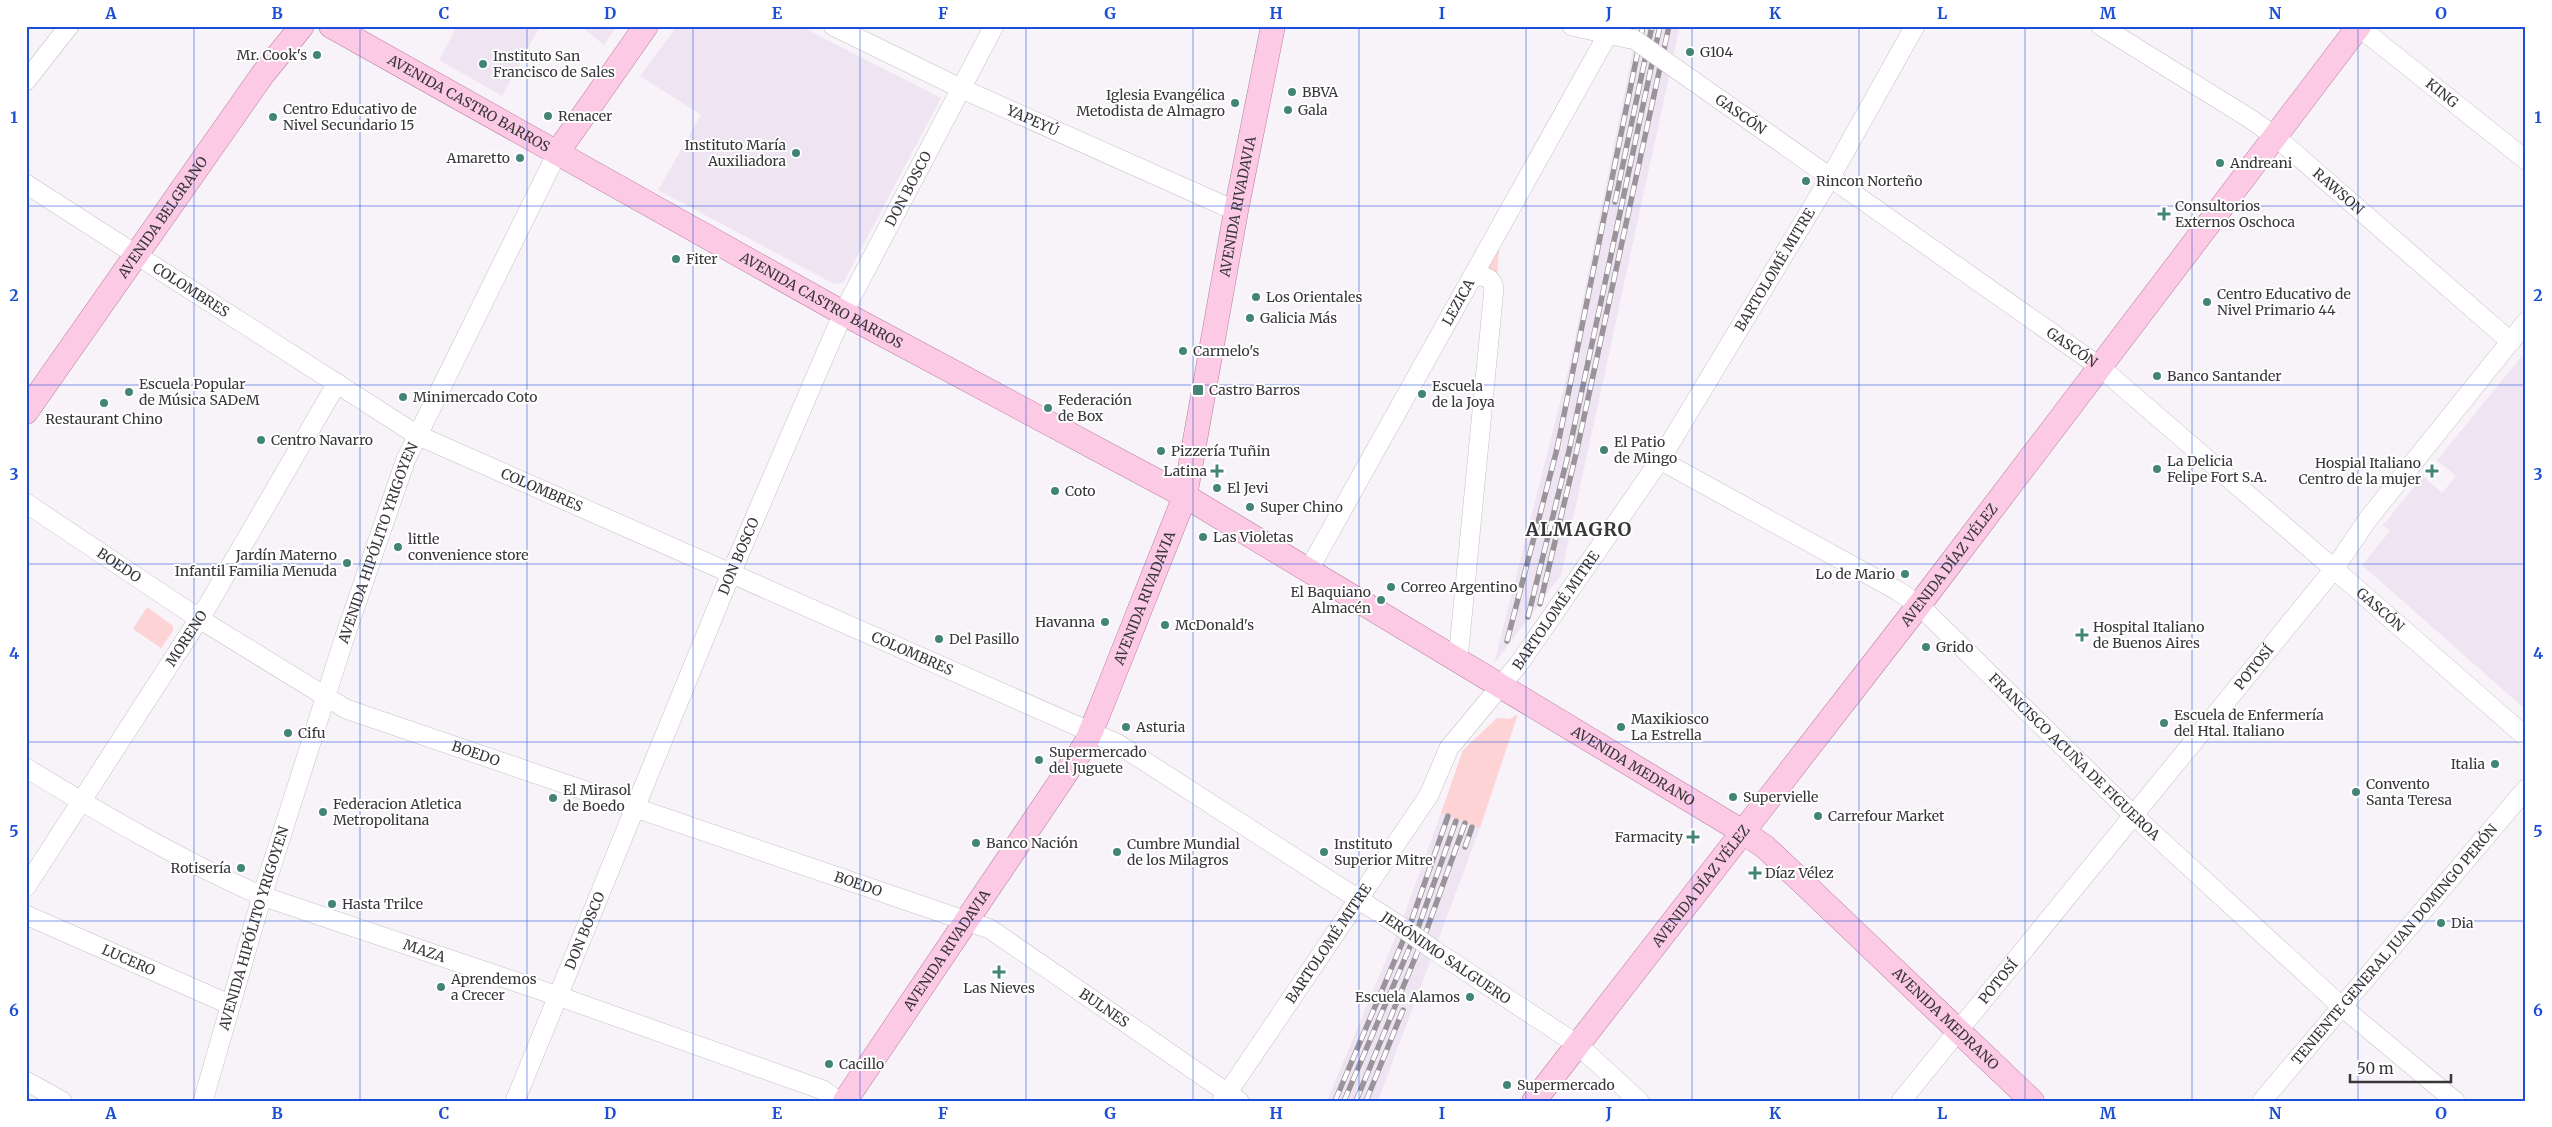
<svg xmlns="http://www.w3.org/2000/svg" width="2552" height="1127" font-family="Merriweather,serif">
  <rect width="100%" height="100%" fill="#f8f3f9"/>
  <path fill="#efe5f2" d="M457,26h83l-38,70 -63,-36z
    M580,26h37l-13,19z
    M677,26h123l141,72 -98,185 -9,1 -176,-94 43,-75 -61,-39z
    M1638,26h42l-119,549 -67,89 76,-301z
    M2526,351v359l-164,-145 28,-34 -7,-6 40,-49 19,17 14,-17 -19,-16z
    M1441,813l39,15 -102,273h-51l73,-175z"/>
  <path fill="#fdd3d5" d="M1500,235l-3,43 -17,-7z
    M147,607l26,19v5l-12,17 -28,-19z
    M1518,714l-38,114 -39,-15 22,-63 34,-32 13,1z"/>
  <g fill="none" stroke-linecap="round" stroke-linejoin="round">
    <g stroke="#c5c0c6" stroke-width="20">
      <g id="minor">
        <path id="s1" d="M833,26l127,62 276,123"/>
        <path d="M1572,26l63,14"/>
        <path id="s2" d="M2101,26l151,94 24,17 235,205"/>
        <path id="s3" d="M2359,27l167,133"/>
        <path id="s4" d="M1672,66l428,301 234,202 192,168"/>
        <path d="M26,81l43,-55"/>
        <path id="s5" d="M26,184l391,251 701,309 282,182"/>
        <path id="s6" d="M1660,460l238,131 21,14 213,209 209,192 114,95"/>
        <path id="s7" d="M26,503l172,115 148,91 644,220 249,172"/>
        <path id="s8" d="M1308,571l300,-537"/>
        <path d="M1458,659l36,-371c-3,-12 -11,-13 -22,-11"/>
        <path id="s9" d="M26,768c76,46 154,92 236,128l296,100 265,94 15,11"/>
        <path id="s10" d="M26,887l182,-282 129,-222"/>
        <path id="s11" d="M26,915l205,90"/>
        <path d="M1434,950l144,95 61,56"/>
        <path d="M26,1081l36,20"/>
        <path id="s12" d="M203,1101l59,-205 83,-260 61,-177 151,-306"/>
        <path id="s13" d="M515,1101l217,-530 111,-258 151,-287"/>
        <path id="s14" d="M1222,1101l207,-306 20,-47 69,-83 142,-205 170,-282 85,-152"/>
        <path id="s15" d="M1901,1101l433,-532 34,-50 158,-197"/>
        <path id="s16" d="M2262,1101l264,-312"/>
      </g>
    </g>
    <g stroke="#b67f9d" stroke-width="25">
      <g id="major">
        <path id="s17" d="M331,26l512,287 342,183 558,336 22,15 34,32 233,222"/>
        <path d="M557,153l89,-127"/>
        <path id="s18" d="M26,412l237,-338 39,-48"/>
        <path id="s19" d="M845,1101l240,-356 14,-33 86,-216 51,-285 37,-185"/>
        <path id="s20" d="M1534,1101l385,-496 440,-579"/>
      </g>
    </g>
    <use href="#minor" stroke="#fff" stroke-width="19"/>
    <use href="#major" stroke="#fccae5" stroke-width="24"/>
    <g stroke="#989499" stroke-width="5.5">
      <path id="rail" d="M1615,202l37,-176
        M1540,604l36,-150 93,-428
        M1528,617l41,-166 91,-425
        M1507,641l50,-192 86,-423
        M1465,847l7,-20
        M1335,1101l76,-179 37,-106
        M1344,1101l74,-173 38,-107
        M1356,1101l71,-172 38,-106
        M1366,1101l37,-91"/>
    </g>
    <use href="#rail" stroke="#fff" stroke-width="4" stroke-dasharray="11" stroke-linecap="butt"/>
    <g stroke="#c5c0c6" stroke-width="20" stroke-linecap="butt">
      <path id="minor-bridge" d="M1635,40l37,26
        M1400,926l34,24"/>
    </g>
    <use href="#minor-bridge" stroke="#fff" stroke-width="19"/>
  </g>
  <path fill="none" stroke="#1d4ed8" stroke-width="1" stroke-opacity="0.55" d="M194,26v1075M360,26v1075M527,26v1075M693,26v1075M860,26v1075M1026,26v1075M1193,26v1075M1359,26v1075M1526,26v1075M1692,26v1075M1859,26v1075M2025,26v1075M2192,26v1075M2358,26v1075M26,206h2500M26,385h2500M26,564h2500M26,742h2500M26,921h2500"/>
  <g fill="#428476" stroke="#fff" stroke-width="2">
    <circle cx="1690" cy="52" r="5"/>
    <circle cx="317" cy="55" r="5"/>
    <circle cx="483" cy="64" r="5"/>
    <circle cx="1292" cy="92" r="5"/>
    <circle cx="1235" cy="103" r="5"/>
    <circle cx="1288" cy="110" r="5"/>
    <circle cx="548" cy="116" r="5"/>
    <circle cx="273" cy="117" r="5"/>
    <circle cx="796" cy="153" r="5"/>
    <circle cx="520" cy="158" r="5"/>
    <circle cx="2220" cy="163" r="5"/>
    <circle cx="1806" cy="181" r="5"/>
    <path d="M2161.5 206.5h5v5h5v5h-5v5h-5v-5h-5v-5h5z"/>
    <circle cx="676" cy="259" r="5"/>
    <circle cx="1256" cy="297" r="5"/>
    <circle cx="2207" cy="302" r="5"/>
    <circle cx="1250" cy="318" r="5"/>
    <circle cx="1183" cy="351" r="5"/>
    <circle cx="2157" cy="376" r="5"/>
    <rect x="1192" y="384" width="12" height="12" rx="2.5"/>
    <circle cx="129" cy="392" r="5"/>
    <circle cx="1422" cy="394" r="5"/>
    <circle cx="403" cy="397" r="5"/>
    <circle cx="104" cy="403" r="5"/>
    <circle cx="1048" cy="408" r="5"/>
    <circle cx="261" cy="440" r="5"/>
    <circle cx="1604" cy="450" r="5"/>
    <circle cx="1161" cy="451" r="5"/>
    <circle cx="2157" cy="469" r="5"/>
    <path d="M1214.5 463.5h5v5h5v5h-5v5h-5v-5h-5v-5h5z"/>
    <path d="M2429.5 463.5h5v5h5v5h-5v5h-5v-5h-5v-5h5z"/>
    <circle cx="1217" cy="488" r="5"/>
    <circle cx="1055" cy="491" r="5"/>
    <circle cx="1250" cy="507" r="5"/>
    <circle cx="1203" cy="537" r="5"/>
    <circle cx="398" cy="547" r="5"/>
    <circle cx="347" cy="563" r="5"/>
    <circle cx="1905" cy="574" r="5"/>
    <circle cx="1391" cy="587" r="5"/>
    <circle cx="1381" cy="600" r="5"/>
    <circle cx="1105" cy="622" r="5"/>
    <circle cx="1165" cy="625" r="5"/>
    <path d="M2079.5 627.5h5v5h5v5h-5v5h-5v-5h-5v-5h5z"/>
    <circle cx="939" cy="639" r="5"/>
    <circle cx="1926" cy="647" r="5"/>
    <circle cx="2164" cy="723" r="5"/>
    <circle cx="1126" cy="727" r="5"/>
    <circle cx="1621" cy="727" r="5"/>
    <circle cx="288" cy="733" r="5"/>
    <circle cx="1039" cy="760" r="5"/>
    <circle cx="2495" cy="764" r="5"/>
    <circle cx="2356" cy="792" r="5"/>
    <circle cx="1733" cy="797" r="5"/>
    <circle cx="553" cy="798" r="5"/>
    <circle cx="323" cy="812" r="5"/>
    <circle cx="1818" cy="816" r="5"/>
    <path d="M1690.5 829.5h5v5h5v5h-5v5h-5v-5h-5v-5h5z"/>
    <circle cx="976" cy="843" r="5"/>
    <circle cx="1117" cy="852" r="5"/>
    <circle cx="1324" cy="852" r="5"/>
    <circle cx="241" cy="868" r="5"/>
    <path d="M1752.5 865.5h5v5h5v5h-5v5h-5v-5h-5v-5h5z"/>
    <circle cx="332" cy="904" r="5"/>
    <circle cx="2441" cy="923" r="5"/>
    <path d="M996.5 964.5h5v5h5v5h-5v5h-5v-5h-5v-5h5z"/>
    <circle cx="441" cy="987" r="5"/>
    <circle cx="1470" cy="997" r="5"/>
    <circle cx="829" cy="1064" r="5"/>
    <circle cx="1507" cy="1085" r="5"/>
  </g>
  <g text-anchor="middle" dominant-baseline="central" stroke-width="4" stroke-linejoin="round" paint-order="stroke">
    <g font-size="14" fill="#383639" stroke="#fff" text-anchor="start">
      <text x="1700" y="52">G104</text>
      <text x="307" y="55" text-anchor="end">Mr. Cook's</text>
      <text x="493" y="56">Instituto San<tspan x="493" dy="16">Francisco de Sales</tspan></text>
      <text x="1302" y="92">BBVA</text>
      <text x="1225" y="95" text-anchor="end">Iglesia Evangélica<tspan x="1225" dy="16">Metodista de Almagro</tspan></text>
      <text x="283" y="109">Centro Educativo de<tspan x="283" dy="16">Nivel Secundario 15</tspan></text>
      <text x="1298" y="110">Gala</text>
      <text x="558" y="116">Renacer</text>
      <text x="786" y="145" text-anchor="end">Instituto María<tspan x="786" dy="16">Auxiliadora</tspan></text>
      <text x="510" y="158" text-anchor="end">Amaretto</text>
      <text x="2230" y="163">Andreani</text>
      <text x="1816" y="181">Rincon Norteño</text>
      <text x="2175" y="206">Consultorios<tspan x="2175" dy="16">Externos Oschoca</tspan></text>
      <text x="686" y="259">Fiter</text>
      <text x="2217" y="294">Centro Educativo de<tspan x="2217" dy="16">Nivel Primario 44</tspan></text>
      <text x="1266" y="297">Los Orientales</text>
      <text x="1260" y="318">Galicia Más</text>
      <text x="1193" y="351">Carmelo's</text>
      <text x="2167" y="376">Banco Santander</text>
      <text x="139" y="384">Escuela Popular<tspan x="139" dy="16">de Música SADeM</tspan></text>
      <text x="1432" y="386">Escuela<tspan x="1432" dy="16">de la Joya</tspan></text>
      <text x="1209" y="390">Castro Barros</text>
      <text x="413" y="397">Minimercado Coto</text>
      <text x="1058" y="400">Federación<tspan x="1058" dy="16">de Box</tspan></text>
      <text x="104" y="419" text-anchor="middle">Restaurant Chino</text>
      <text x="271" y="440">Centro Navarro</text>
      <text x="1614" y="442">El Patio<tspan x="1614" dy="16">de Mingo</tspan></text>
      <text x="1171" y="451">Pizzería Tuñin</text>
      <text x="2167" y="461">La Delicia<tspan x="2167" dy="16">Felipe Fort S.A.</tspan></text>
      <text x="2421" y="463" text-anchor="end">Hospial Italiano<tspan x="2421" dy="16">Centro de la mujer</tspan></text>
      <text x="1207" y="471" text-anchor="end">Latina</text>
      <text x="1227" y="488">El Jevi</text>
      <text x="1065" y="491">Coto</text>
      <text x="1260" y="507">Super Chino</text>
      <text x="1213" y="537">Las Violetas</text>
      <text x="408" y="539">little<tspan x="408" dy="16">convenience store</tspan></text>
      <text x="337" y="555" text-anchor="end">Jardín Materno<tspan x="337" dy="16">Infantil Familia Menuda</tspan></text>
      <text x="1895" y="574" text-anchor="end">Lo de Mario</text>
      <text x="1401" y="587">Correo Argentino</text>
      <text x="1371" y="592" text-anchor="end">El Baquiano<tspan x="1371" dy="16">Almacén</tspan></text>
      <text x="1095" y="622" text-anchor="end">Havanna</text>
      <text x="1175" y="625">McDonald's</text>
      <text x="2093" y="627">Hospital Italiano<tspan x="2093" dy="16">de Buenos Aires</tspan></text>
      <text x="949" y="639">Del Pasillo</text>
      <text x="1936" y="647">Grido</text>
      <text x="2174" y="715">Escuela de Enfermería<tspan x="2174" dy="16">del Htal. Italiano</tspan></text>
      <text x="1631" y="719">Maxikiosco<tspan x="1631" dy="16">La Estrella</tspan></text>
      <text x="1136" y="727">Asturia</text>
      <text x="298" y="733">Cifu</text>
      <text x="1049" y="752">Supermercado<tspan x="1049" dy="16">del Juguete</tspan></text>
      <text x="2485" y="764" text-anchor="end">Italia</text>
      <text x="2366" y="784">Convento<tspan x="2366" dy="16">Santa Teresa</tspan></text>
      <text x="563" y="790">El Mirasol<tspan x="563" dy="16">de Boedo</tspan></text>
      <text x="1743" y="797">Supervielle</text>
      <text x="333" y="804">Federacion Atletica<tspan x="333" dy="16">Metropolitana</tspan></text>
      <text x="1828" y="816">Carrefour Market</text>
      <text x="1683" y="837" text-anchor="end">Farmacity</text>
      <text x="986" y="843">Banco Nación</text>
      <text x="1127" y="844">Cumbre Mundial<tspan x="1127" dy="16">de los Milagros</tspan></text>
      <text x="1334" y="844">Instituto<tspan x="1334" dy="16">Superior Mitre</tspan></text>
      <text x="231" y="868" text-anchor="end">Rotisería</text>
      <text x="1765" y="873">Díaz Vélez</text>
      <text x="342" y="904">Hasta Trilce</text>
      <text x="2451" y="923">Dia</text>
      <text x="451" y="979">Aprendemos<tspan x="451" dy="16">a Crecer</tspan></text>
      <text x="999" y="988" text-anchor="middle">Las Nieves</text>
      <text x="1460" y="997" text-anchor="end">Escuela Alamos</text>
      <text x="839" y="1064">Cacillo</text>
      <text x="1517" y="1085">Supermercado</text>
    </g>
    <g font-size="14" fill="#383639" stroke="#fff">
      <text stroke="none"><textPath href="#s3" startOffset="106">KING</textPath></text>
      <text stroke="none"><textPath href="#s17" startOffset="158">AVENIDA CASTRO BARROS</textPath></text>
      <text stroke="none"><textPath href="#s4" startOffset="84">GASCÓN</textPath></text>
      <text stroke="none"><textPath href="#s1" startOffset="221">YAPEYÚ</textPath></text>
      <text stroke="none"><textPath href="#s13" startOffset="994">DON BOSCO</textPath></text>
      <text stroke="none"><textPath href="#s2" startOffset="290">RAWSON</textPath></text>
      <text stroke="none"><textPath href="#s19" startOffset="992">AVENIDA RIVADAVIA</textPath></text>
      <text stroke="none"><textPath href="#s18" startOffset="238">AVENIDA BELGRANO</textPath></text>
      <text stroke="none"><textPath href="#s14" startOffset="1000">BARTOLOMÉ MITRE</textPath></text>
      <text stroke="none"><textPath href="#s5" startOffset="196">COLOMBRES</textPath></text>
      <text stroke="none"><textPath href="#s17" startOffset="562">AVENIDA CASTRO BARROS</textPath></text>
      <text stroke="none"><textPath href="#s8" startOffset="308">LEZICA</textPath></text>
      <text stroke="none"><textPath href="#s4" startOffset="489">GASCÓN</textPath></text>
      <text stroke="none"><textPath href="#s5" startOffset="601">COLOMBRES</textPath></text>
      <text stroke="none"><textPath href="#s12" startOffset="585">AVENIDA HIPÓLITO YRIGOYEN</textPath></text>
      <text stroke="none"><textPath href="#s13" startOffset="589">DON BOSCO</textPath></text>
      <text stroke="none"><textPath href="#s7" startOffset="112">BOEDO</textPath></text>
      <text stroke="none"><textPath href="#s20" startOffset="678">AVENIDA DÍAZ VÉLEZ</textPath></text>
      <text stroke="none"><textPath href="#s19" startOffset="588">AVENIDA RIVADAVIA</textPath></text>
      <text stroke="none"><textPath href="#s4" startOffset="894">GASCÓN</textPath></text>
      <text stroke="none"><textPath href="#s14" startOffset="595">BARTOLOMÉ MITRE</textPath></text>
      <text stroke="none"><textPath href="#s10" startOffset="296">MORENO</textPath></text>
      <text stroke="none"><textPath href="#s5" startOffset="1006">COLOMBRES</textPath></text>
      <text stroke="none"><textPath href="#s15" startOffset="559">POTOSÍ</textPath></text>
      <text stroke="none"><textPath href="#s7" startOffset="518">BOEDO</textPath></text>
      <text stroke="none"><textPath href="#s6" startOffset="514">FRANCISCO ACUÑA DE FIGUEROA</textPath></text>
      <text stroke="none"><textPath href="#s17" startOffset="1498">AVENIDA MEDRANO</textPath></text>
      <text stroke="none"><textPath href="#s7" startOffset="922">BOEDO</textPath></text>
      <text stroke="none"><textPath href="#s20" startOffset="272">AVENIDA DÍAZ VÉLEZ</textPath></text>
      <text stroke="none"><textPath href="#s12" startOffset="180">AVENIDA HIPÓLITO YRIGOYEN</textPath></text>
      <text stroke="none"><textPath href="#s13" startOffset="184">DON BOSCO</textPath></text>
      <text stroke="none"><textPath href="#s14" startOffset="190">BARTOLOMÉ MITRE</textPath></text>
      <text stroke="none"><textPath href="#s16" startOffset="205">TENIENTE GENERAL JUAN DOMINGO PERÓN</textPath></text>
      <text stroke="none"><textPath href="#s19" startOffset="182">AVENIDA RIVADAVIA</textPath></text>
      <text stroke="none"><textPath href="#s9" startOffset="440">MAZA</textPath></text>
      <text transform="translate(1446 958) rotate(34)">JERÓNIMO SALGUERO</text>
      <text stroke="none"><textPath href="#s11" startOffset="112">LUCERO</textPath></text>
      <text stroke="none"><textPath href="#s15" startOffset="154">POTOSÍ</textPath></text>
      <text stroke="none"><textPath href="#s7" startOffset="1200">BULNES</textPath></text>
      <text stroke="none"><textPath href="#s17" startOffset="1902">AVENIDA MEDRANO</textPath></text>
    </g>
    <g font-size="19" font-weight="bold" letter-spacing="1" fill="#383639" stroke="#fff">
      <text x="1579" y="529">ALMAGRO</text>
    </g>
  </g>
  <rect width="2552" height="1127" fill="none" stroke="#ffffff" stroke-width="55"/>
  <path d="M2350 1074v8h101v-8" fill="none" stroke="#383639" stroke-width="2.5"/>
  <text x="2357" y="1074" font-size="15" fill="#383639" stroke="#ffffff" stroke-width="4" paint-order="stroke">50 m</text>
  <rect x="28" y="28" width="2496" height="1072" fill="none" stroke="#1d4ed8" stroke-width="2"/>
  <g font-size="16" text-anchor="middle" font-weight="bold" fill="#1d4ed8">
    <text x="111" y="19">A</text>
    <text x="277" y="19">B</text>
    <text x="444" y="19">C</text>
    <text x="610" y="19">D</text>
    <text x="777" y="19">E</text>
    <text x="943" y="19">F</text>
    <text x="1110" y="19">G</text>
    <text x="1276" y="19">H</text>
    <text x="1442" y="19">I</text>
    <text x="1609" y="19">J</text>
    <text x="1775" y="19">K</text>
    <text x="1942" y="19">L</text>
    <text x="2108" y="19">M</text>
    <text x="2275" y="19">N</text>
    <text x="2441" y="19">O</text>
    <text x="14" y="123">1</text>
    <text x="2538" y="123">1</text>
    <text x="14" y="301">2</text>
    <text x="2538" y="301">2</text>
    <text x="14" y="480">3</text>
    <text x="2538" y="480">3</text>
    <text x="14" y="659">4</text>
    <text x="2538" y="659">4</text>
    <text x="14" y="837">5</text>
    <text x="2538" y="837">5</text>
    <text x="14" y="1016">6</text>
    <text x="2538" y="1016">6</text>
    <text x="111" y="1119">A</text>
    <text x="277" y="1119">B</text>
    <text x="444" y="1119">C</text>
    <text x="610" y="1119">D</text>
    <text x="777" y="1119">E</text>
    <text x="943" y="1119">F</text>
    <text x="1110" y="1119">G</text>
    <text x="1276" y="1119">H</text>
    <text x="1442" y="1119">I</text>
    <text x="1609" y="1119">J</text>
    <text x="1775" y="1119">K</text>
    <text x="1942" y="1119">L</text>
    <text x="2108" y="1119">M</text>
    <text x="2275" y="1119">N</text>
    <text x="2441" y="1119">O</text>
  </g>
</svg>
